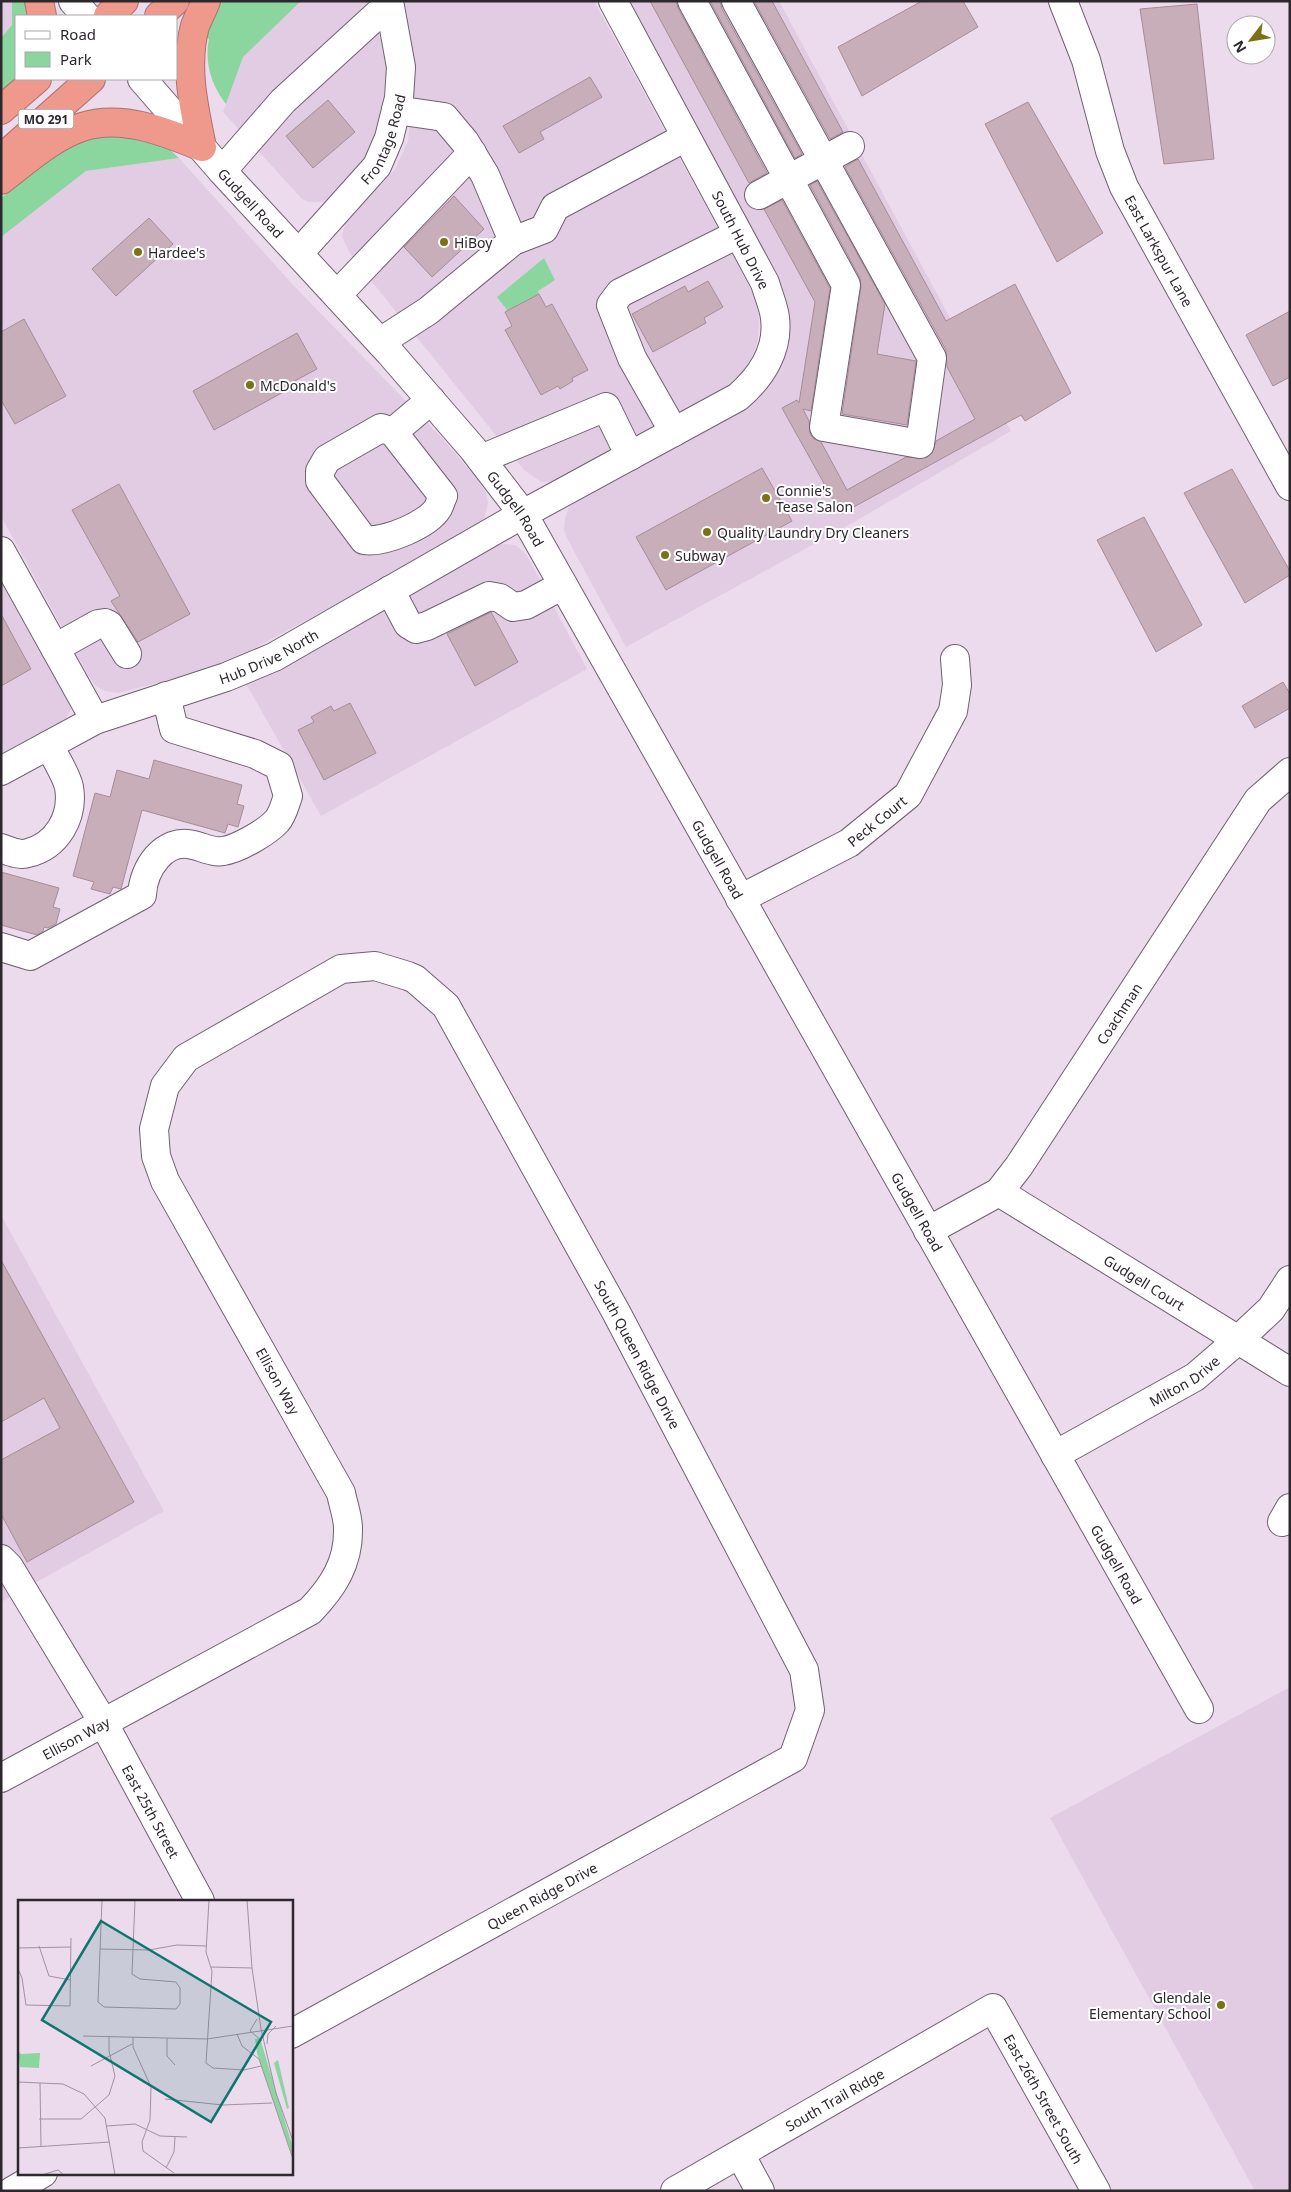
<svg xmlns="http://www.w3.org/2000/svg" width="1291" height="2192" font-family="'Noto Sans',sans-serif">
  <rect width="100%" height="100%" fill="#ecdaed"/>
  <path fill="#e2cce4" d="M1,1h11v24l-11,13z
    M301,1h72l17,88 -10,55 -49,55 -8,3h-14l-7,-3 -79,-87 20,-55z
    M396,1h198l154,282 8,18 3,18 -1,21 -7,19 -10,15 -14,15 -167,92 -19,1 -17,-12 -172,-213 -10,-20 4,-18 41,-40 9,-12 12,-26 5,-50z
    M622,1h157l232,430 -164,95 -221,121 -58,-107 -4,-10 1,-12 4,-11 6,-6 155,-86 54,-80z
    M179,158l114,127 148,152 37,43 8,13 2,10 -4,16 -12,11 -239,130 -15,7 -100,26 -13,-2 -9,-5 -7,-9 -88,-161v-279l85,-66z
    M504,544l11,1 11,9 61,115 -266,147 -76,-134 250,-136z
    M1,567l69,133 1,10 -5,8 -13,10 -52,29z
    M1,1215l163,296 -163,91z
    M1290,1687v504h-35l-205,-373z"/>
  <path fill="#8bd59f" d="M12,1h13l3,15h-12v62l-15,13v-53l11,-13z
    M223,1h78l-58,56 -17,47c-14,-18 -22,-41 -17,-65l-8,-3 11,-25z
    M130,132l36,14 13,12 -93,13 -85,66v-39l57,-48 30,-15z
    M544,258l11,22 -17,11 1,3 -31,17 -11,-14z"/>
  <path fill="#c8aeb8" stroke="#a58d96" d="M650,1h26l2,7 89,165 -18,10z
    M710,1h10l2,8 80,145 -7,4z
    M754,1h18l71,131 -13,7z
    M922,1h41l15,26 -116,69 -24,-49z
    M1197,4l17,155 -50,5 -24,-155z
    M590,77l12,20 -62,35 4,7 -25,14 -16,-27z
    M328,100l27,32 -42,36 -27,-32z
    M1028,102l75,131 -46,29 -72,-138z
    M858,159l88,162 69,-37 56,109 -46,28 -4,-6 -180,99 -59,-106 15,-8 2,3 16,-101 -51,-93 18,-9 48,88 -19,123 -8,-2 6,12 1,12 4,6 7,3 26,48 59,-33 20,1 6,-5 4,-12 39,-22 -28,-52 -1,-17 -101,-183z
    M817,181l68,123 -8,50 39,7 -9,64 -65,-11 19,-127 -1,-9 -50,-93z
    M454,196l30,33 -52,48 -28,-30z
    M149,218l24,26 -57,52 -24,-27z
    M708,281l15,26 -19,11 2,5 -53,29 -21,-38 53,-28 3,6z
    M539,294l7,13 6,-3 36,66 -16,8 1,3 -13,8 -2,-3 -17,9 -36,-65 7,-4 -7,-14z
    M1290,311v66l-17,9 -27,-51z
    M24,319l42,77 -51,28 -14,-24v-68z
    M297,333l20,36 -30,16 2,4 -75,41 -21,-39z
    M762,468l30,53 -126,69 -30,-53z
    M1232,469l58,102v4l-45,28 -61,-110z
    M119,484l71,130 -52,28 -27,-41 9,-5 -48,-86z
    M1144,517l58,108 -46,27 -59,-112z
    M491,612l27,50 -43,24 -28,-52z
    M1,614l30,55 -30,17z
    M1283,682l7,12v14l-35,20 -13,-22z
    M350,703l26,50 -52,27 -26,-50 16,-8 -3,-5 20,-11 3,5z
    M154,760l88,25 -5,19 7,2 -6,21 -10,-3 -3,9 -83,-23 -21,79 -8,-2 -3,7 -19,-5 3,-7 -21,-6 22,-83 15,4 7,-27 32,9z
    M1,872l58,16 -6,19 7,2 -4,15 -8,4 -4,-1 -1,4 -6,4 -36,-10z
    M1,1260l133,242 -107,60 -26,-48v-54l59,-32 -16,-30 -43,24z"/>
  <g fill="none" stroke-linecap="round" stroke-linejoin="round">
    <g stroke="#706071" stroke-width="30">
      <g id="minor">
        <path d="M73,1l13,15"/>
        <path d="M692,1l154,284 -22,142 96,17 12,-86 -196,-357"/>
        <path id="s1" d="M1063,1l23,59 24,91 14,36 166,299"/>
        <path id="s2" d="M142,79l80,92 168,182 83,96 50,65 676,1195"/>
        <path d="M396,110l48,7 21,25 20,33 28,66"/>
        <path d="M222,171l61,-70 106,-97"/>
        <path d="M759,195l91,-49"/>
        <path id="s3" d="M299,253l78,-87 12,-28 10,-40 2,-31 -12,-66"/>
        <path d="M337,295l135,-142"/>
        <path d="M380,342l48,-31 85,-70 31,-12 11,-22 131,-70"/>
        <path d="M393,432l50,64c-2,4 -3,8 -5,12 -10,17 -54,35 -74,32l-44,-59v-10l7,-12 54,-31 12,4 38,-32"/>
        <path d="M674,432l-42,-74 -21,-53 9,-12 118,-59"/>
        <path d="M481,459l125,-52 24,49"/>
        <path d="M1,551l94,169"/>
        <path d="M390,590l18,34 8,5 11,-3 62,-30 11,2 13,9 13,-2 37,-20"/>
        <path d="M55,648l43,-24 7,-1 4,2 18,29"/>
        <path id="s4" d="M1,771l94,-51 131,-43 48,-20 249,-143 215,-117c23,-20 41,-47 37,-79 -1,-11 -7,-24 -10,-35l-152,-282"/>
        <path d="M1,848c8,3 18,8 27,5 29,-7 46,-36 41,-66 -3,-13 -14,-29 -20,-42"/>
        <path id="s5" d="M740,899l109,-56 59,-48 45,-84 4,-26 -2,-26"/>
        <path d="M1,947l29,9 112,-61c1,-26 22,-58 51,-50 10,2 20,8 30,6 15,-2 44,-19 54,-30 6,-7 8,-17 11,-25l-9,-30 -24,-12 -81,-25 -8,-33"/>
        <path id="s6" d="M999,1192l291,180"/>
        <path id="s7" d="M928,1231l71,-39 20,-26 239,-366 32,-28"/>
        <path id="s8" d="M1055,1455l140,-78 43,-37 33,-31 19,-29"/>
        <path d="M1282,1522l8,-14"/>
        <path id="s9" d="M1,1559l8,8 94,155 97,179"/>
        <path id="s10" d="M1,1778l309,-167c23,-24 39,-48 38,-83 0,-11 -5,-24 -7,-35l-176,-312 -9,-25 -2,-27 11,-43 21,-28 155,-89 34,-3 33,10 7,3 31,27 170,306 188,358 6,40 -17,48 -502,276"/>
        <path d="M740,2154l20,37"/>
        <path d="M12,2191l31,-18"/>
        <path id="s11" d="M675,2191l318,-183 103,183"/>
      </g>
    </g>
    <g stroke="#ab716c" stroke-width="30">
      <path id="highway" d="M39,1l3,15
        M108,16l16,-15
        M159,16l16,-15
        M1,110l36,-31
        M202,147c-8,-39 -18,-81 -7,-121 3,-8 8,-17 11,-25
        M1,159l90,-80
        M1,180c25,-19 51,-43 81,-53 40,-13 84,5 120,20"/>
    </g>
    <use href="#minor" stroke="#fff" stroke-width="28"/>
    <use href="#highway" stroke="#ef998d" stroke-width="28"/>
  </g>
  <g fill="#7c7214" stroke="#fff" stroke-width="2">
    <circle cx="444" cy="242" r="5"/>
    <circle cx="138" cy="252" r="5"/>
    <circle cx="250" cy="385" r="5"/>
    <circle cx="766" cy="498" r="5"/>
    <circle cx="707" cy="532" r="5"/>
    <circle cx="665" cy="555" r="5"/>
    <circle cx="1221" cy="2005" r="5"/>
  </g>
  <g text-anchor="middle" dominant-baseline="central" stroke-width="4" stroke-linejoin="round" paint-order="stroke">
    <rect fill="#fff" stroke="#6c686d" stroke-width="1" x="18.5" y="109.5" width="55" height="19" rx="4"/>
    <g font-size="12" font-weight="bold" fill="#2d272e">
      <text x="46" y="119">MO 291</text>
    </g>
    <g font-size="14" fill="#2d272e" stroke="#fff">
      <text stroke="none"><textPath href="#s3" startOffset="144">Frontage Road</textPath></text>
      <text stroke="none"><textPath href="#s2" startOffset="165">Gudgell Road</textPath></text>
      <text transform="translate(741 240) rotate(63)">South Hub Drive</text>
      <text stroke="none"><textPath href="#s1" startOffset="269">East Larkspur Lane</textPath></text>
      <text stroke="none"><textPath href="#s2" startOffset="570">Gudgell Road</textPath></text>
      <text stroke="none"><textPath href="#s4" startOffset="292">Hub Drive North</textPath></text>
      <text stroke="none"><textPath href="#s5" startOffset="158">Peck Court</textPath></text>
      <text stroke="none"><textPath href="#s2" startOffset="975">Gudgell Road</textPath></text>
      <text stroke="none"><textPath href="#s7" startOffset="296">Coachman</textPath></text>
      <text stroke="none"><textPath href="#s2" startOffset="1380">Gudgell Road</textPath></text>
      <text stroke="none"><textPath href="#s6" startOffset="171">Gudgell Court</textPath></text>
      <text stroke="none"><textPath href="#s10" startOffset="1666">South Queen Ridge Drive</textPath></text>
      <text stroke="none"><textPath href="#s8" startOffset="149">Milton Drive</textPath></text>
      <text transform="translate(278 1381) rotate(61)">Ellison Way</text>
      <text stroke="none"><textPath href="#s2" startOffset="1785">Gudgell Road</textPath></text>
      <text stroke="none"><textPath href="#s10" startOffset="85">Ellison Way</textPath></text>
      <text stroke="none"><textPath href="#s9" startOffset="294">East 25th Street</textPath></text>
      <text transform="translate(542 1896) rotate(-29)">Queen Ridge Drive</text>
      <text stroke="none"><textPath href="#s11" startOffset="471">East 26th Street South</textPath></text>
      <text stroke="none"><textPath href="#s11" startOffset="184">South Trail Ridge</textPath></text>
    </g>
    <g font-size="14" fill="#2d272e" stroke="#fff" text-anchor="start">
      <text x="454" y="242">HiBoy</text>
      <text x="148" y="252">Hardee's</text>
      <text x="260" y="385">McDonald's</text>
      <text x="776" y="490">Connie's<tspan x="776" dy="16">Tease Salon</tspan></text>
      <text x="717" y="532">Quality Laundry Dry Cleaners</text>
      <text x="675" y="555">Subway</text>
      <text x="1211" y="1997" text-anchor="end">Glendale<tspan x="1211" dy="16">Elementary School</tspan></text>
    </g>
  </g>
  <g transform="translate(18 1900)">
    <rect width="275" height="275" fill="#ecdaed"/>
    <path d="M242,138l33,110v10l-36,-105 -2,-14zM0,151l3,3 19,-1 -1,15 -19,-1zM260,160l11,48 -2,1 -13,-46z" fill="#8bd59f"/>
    <path fill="none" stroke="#a092a1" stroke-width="1" d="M84,0l-4,102 6,5 72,2 4,-5v-16l-4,-6 -36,-3 -8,-5 3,-74M191,0l-3,52 6,19 -6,92 7,5 31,2 17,-4M229,0l5,68 9,61 15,64 17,48M21,46l10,30 21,4M0,48l53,-1M82,49l49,1 28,-5 30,1M193,67l41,1M0,69l4,9 4,27 44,1 1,-68M239,119l-7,12 12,10M219,134l5,12 17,13 34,100M65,136l124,3 86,-13M115,137v10l18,40 -1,33 -8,22 1,9 31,22M149,138v18l8,9M249,144l1,-10 8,-8M73,166l41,-22M0,182l45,2 21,10 21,24 10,57M22,183l1,63M147,199l58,6 49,-2M21,219h42l28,-24 6,-19 -6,-25v-15M89,226l28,-2 25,12 27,1M0,248l92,-6M148,268l8,-16 1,-15M24,275l16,-5 6,5"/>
    <path fill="#0f766e" fill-opacity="0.15" stroke="#0f766e" stroke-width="2.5" d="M83,21l170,101 -60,100 -169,-102z"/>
    <rect width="275" height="275" fill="none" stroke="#2d272e" stroke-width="2.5"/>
  </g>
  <rect width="1291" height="2192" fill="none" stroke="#2d272e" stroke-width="5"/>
  <rect x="15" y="15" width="162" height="65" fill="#ffffff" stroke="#aba9ab"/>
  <rect x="25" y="31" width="25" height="8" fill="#ffffff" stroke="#aba9ab"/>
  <text x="60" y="40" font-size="15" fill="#2d272e">Road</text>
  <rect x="25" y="52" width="25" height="15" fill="#8bd59f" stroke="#aba9ab"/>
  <text x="60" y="65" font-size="15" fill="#2d272e">Park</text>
  <g transform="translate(1251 40) rotate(239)"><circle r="24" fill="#ffffff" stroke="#aba9ab"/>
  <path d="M0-4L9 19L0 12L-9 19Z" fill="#7c7214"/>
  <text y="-8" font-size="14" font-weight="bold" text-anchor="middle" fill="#2d272e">N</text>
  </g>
</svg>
